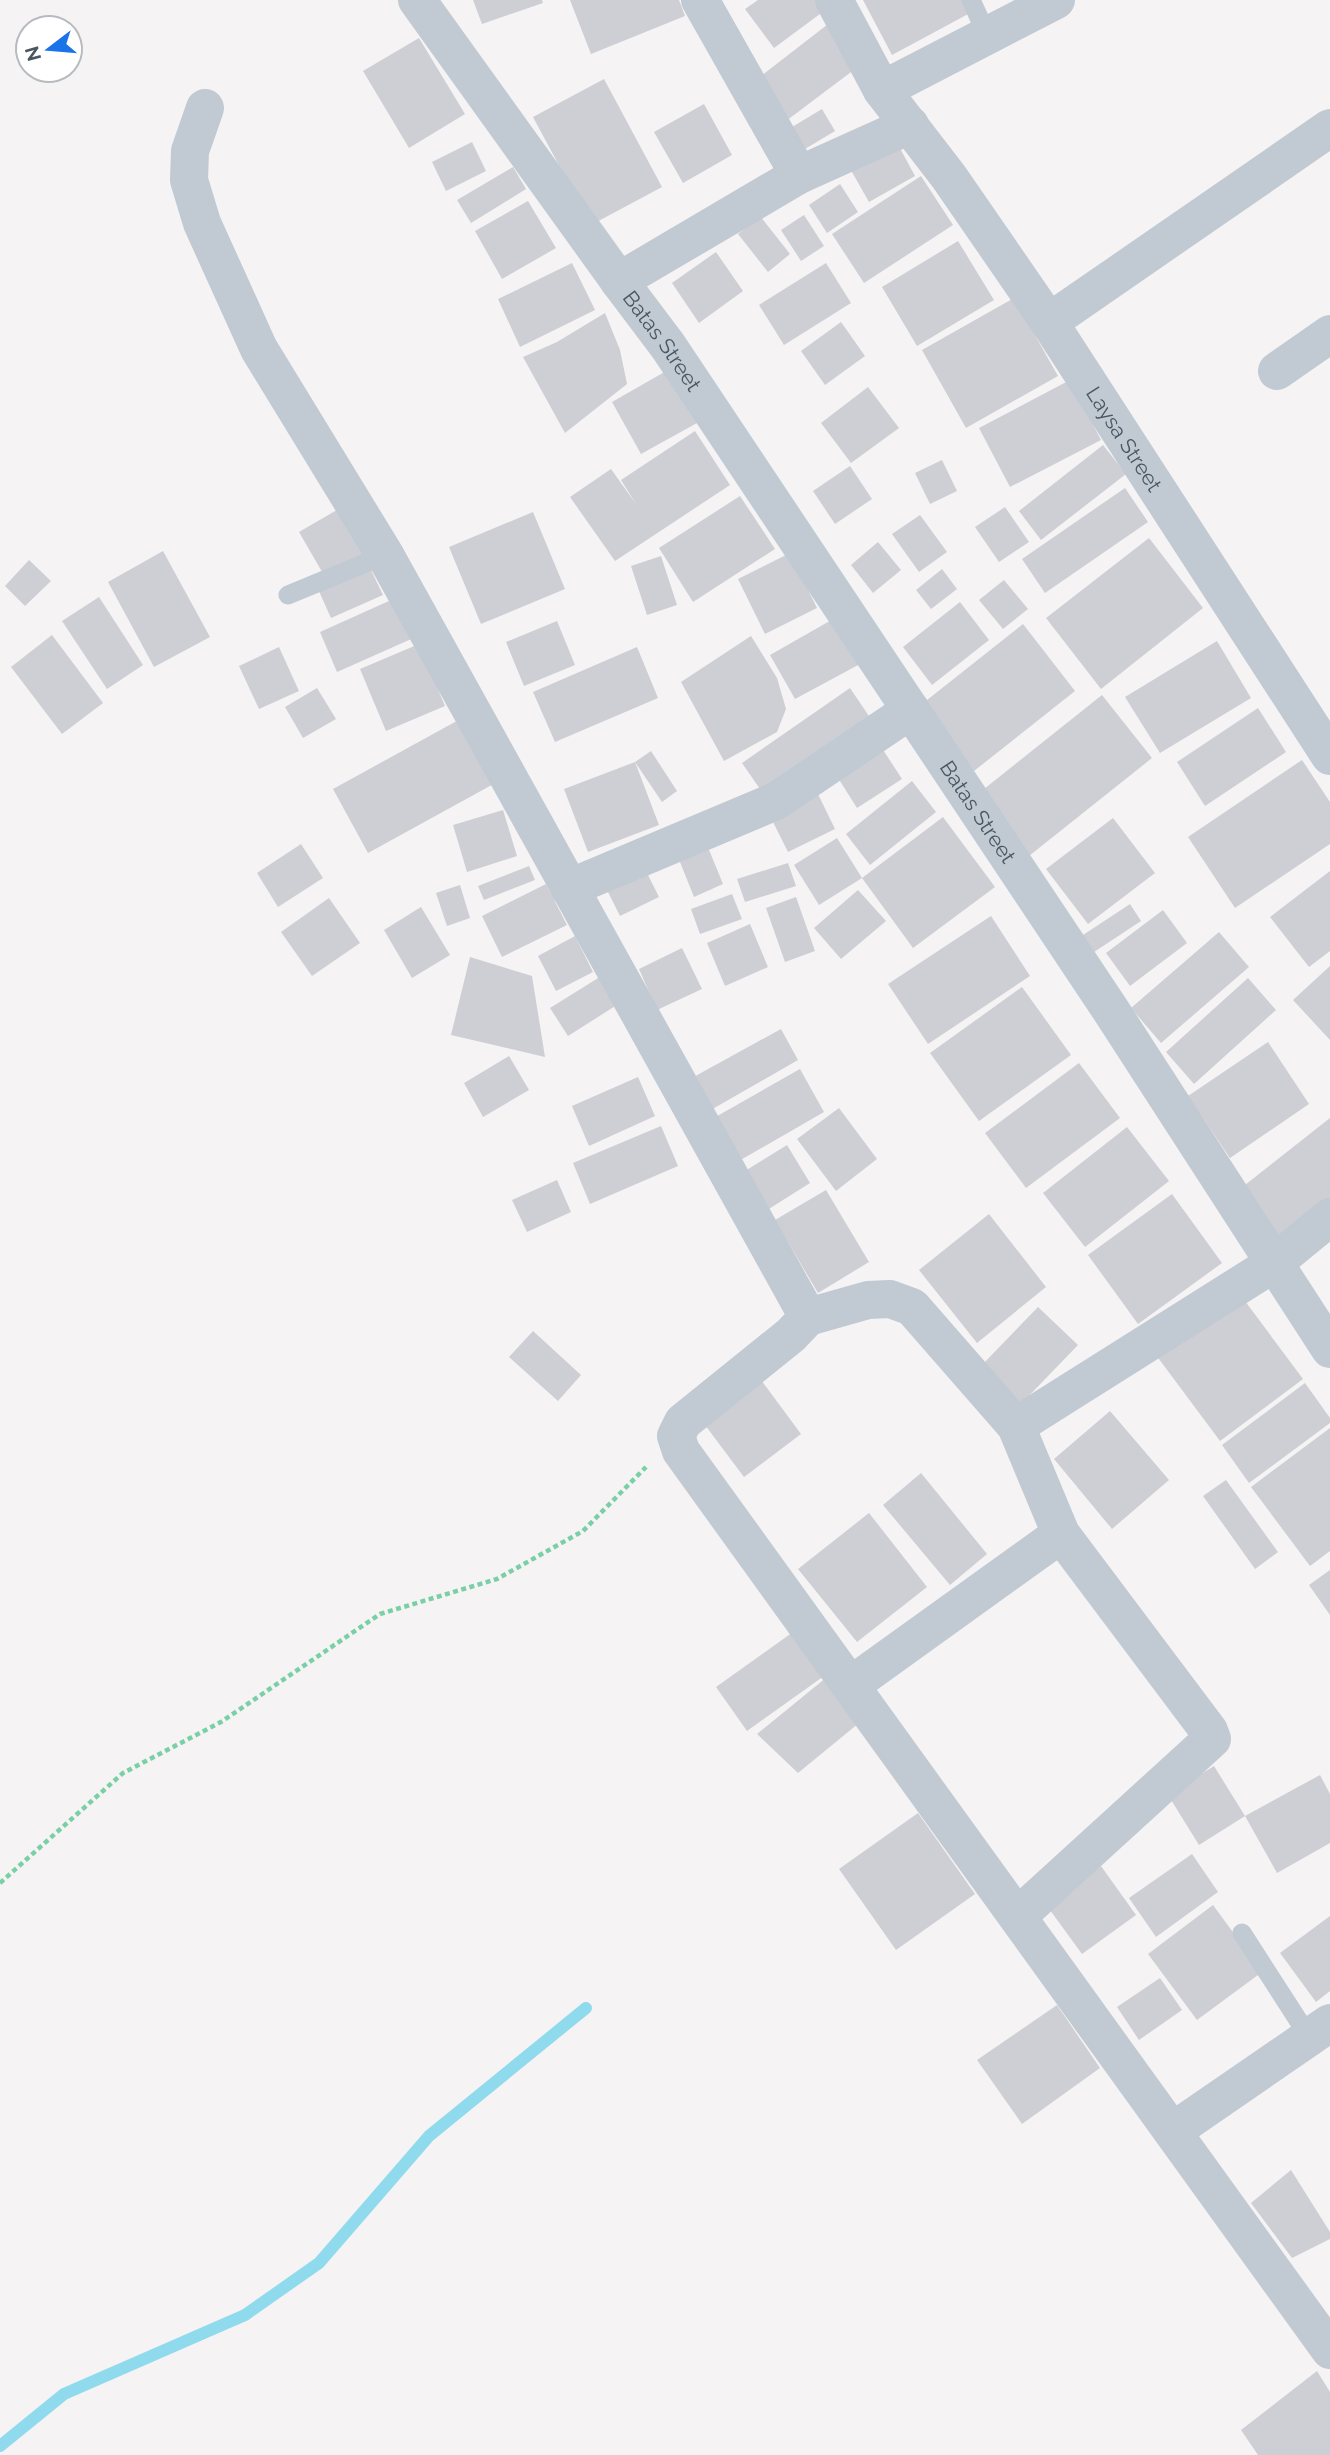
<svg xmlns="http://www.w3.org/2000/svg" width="1330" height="2455" font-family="Raleway,sans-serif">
  <rect width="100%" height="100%" fill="#f5f3f3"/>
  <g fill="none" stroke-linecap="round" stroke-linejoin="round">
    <path stroke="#90daee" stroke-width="12" d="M0,2446l64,-52 181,-79 74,-52 110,-127 157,-128"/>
  </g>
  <path fill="#cdcfd5" d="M473,0h69l1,3 -61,21z
    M570,0h109l6,16 -94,38z
    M758,0h59l7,11 -50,37 -29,-39z
    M863,0h100l7,13 -78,42z
    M832,21l31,42 -77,58 -30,-41z
    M419,38l46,76 -56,34 -46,-77z
    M604,79l58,108 -71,38 -58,-108z
    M704,104l28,51 -49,28 -29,-51z
    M822,109l13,22 -40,24 -13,-22z
    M895,139l20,37 -46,26 -21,-37z
    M472,142l14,29 -40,20 -14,-29z
    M513,167l13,22 -55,34 -14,-23z
    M921,176l32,49 -89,58 -32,-49z
    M840,184l18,28 -31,21 -18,-28z
    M528,201l28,47 -54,31 -27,-48z
    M804,215l20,31 -23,15 -20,-31z
    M760,216l30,38 -22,18 -30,-38z
    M958,241l36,59 -77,46 -35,-59z
    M716,252l27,39 -44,32 -27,-40z
    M572,263l23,47 -75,37 -22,-48z
    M826,263l25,40 -67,42 -25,-40z
    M1014,298l44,78 -92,52 -44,-78z
    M605,313l15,37 7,34 -62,49 -42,-76 34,-15z
    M841,322l24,34 -40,29 -24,-34z
    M668,370l29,53 -56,31 -29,-52z
    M1070,380l31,60 -91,47 -31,-59z
    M868,387l31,41 -48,35 -30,-40z
    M695,431l35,54 -115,76 -45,-64 41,-28 25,35 -15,-24z
    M1103,445l23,29 -85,66 -22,-29z
    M942,460l15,31 -27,13 -15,-31z
    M850,466l22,33 -37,25 -22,-33z
    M1125,488l23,34 -103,71 -23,-34z
    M740,496l35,53 -82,53 -34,-54z
    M349,503l26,46 -50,28 -26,-45z
    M1005,507l24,35 -30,20 -24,-35z
    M533,512l32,77 -84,35 -32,-77z
    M920,515l27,37 -28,20 -27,-38z
    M1149,538l54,70 -102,81 -55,-71z
    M878,542l23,28 -28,23 -22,-28z
    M163,551l47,86 -56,30 -46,-85z
    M790,553l27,55 -52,26 -27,-55z
    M661,556l16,49 -30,10 -16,-49z
    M29,560l22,21 -26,25 -20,-20z
    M369,566l14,29 -52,23 -13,-29z
    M942,569l15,20 -26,20 -15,-19z
    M1004,580l24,29 -25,20 -24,-29z
    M400,596l18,40 -81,36 -17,-40z
    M99,597l44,68 -36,24 -45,-68z
    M960,602l29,38 -57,45 -29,-38z
    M835,618l25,46 -65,35 -25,-44z
    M557,621l18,44 -51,21 -18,-44z
    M1023,624l52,67 -101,80 -52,-67z
    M52,635l51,68 -41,31 -51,-67z
    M751,636l26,42 9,31 -9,23 -53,29 -43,-79z
    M1217,641l34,57 -91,55 -35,-56z
    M419,644l26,62 -59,25 -26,-62z
    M279,647l20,44 -40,18 -20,-43z
    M637,647l21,51 -103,44 -22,-50z
    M317,688l19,31 -33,19 -18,-31z
    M850,688l25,37 -108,74 -25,-36z
    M1102,695l50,63 -123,98 -50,-63z
    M1258,708l28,44 -81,54 -28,-44z
    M464,717l35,64 -131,72 -35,-64z
    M878,742l24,37 -45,29 -24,-38z
    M651,751l26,40 -15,11 -27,-40 24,63 -71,27 -24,-63 71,-27z
    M1302,760l28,42v42l-95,64 -47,-71z
    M912,781l24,31 -66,53 -24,-31z
    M815,788l20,41 -47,23 -20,-40z
    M503,810l14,46 -50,16 -14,-47z
    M943,817l52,70 -82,61 -51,-70z
    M1113,818l42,55 -67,51 -42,-55z
    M837,838l25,40 -43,27 -25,-40z
    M705,840l18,44 -29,13 -18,-45z
    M301,844l22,34 -45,29 -21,-34z
    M788,863l8,23 -51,16 -8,-23z
    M643,865l16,32 -39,19 -16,-32z
    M529,866l6,14 -51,20 -6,-14z
    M1330,871v80l-21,16 -39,-50z
    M546,884l21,41 -65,32 -20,-41z
    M460,885l10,33 -23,8 -11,-33z
    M858,890l28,31 -45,38 -27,-31z
    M732,894l10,25 -42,15 -9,-25z
    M796,897l19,54 -30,11 -19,-54z
    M329,898l31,45 -48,33 -31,-44z
    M1130,904l11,17 -53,35 -11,-17z
    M421,907l29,48 -38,23 -28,-48z
    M1163,910l24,33 -57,43 -24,-33z
    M991,916l39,60 -102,68 -40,-60z
    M750,924l18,43 -43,19 -18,-43z
    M1219,932l30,35 -88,76 -30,-35z
    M575,936l18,36 -37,19 -18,-35z
    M682,948l20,41 -45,21 -18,-41z
    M470,957l62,19 13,81 -94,-22z
    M1330,966v74l-37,-40z
    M603,975l17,28 -52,33 -18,-28z
    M1248,978l28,32 -82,74 -28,-32z
    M1022,987l49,68 -92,66 -49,-68z
    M781,1029l17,31 -89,51 -19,-32z
    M1268,1042l41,62 -79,54 -42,-62z
    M509,1056l20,34 -46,27 -19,-34z
    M1079,1063l41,55 -94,70 -41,-55z
    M800,1069l24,43 -87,50 -25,-43z
    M638,1077l17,39 -66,30 -17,-40z
    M839,1108l38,51 -41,32 -39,-52z
    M1330,1118v95l-48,38 -46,-59z
    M661,1126l17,40 -88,38 -17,-41z
    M1127,1127l42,54 -84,66 -42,-54z
    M787,1145l23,38 -49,31 -24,-38z
    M557,1180l14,32 -44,20 -15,-32z
    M826,1190l43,72 -51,31 -43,-73z
    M1172,1194l50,69 -84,61 -50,-69z
    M989,1214l57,73 -69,56 -58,-73z
    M1239,1293l64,86 -83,62 -64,-86z
    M1038,1307l40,38 -57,59 -40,-38z
    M533,1331l48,44 -23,26 -49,-44z
    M756,1373l45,61 -57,43 -45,-60z
    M1305,1383l25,35v5l-81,60 -27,-38z
    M1110,1411l59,69 -57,49 -58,-70z
    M1330,1428v123l-20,15 -59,-79z
    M921,1473l66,81 -37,31 -67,-80z
    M1226,1480l52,72 -23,17 -52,-73z
    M869,1513l58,74 -70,55 -59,-73z
    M1330,1570v45l-21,-30z
    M793,1632l31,44 -77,55 -31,-44z
    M827,1677l32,46 -61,50 -41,-39z
    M1214,1766l31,50 -46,29 -31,-50z
    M1320,1775l10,19v49l-53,30 -32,-57z
    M918,1813l57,81 -79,56 -57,-81z
    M1192,1854l26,38 -62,45 -27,-39z
    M1101,1866l35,49 -54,39 -35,-48z
    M1213,1905l49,67 -65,48 -49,-66z
    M1330,1916v75l-14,11 -36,-49z
    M1160,1978l22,32 -43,30 -22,-33z
    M1057,2005l43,63 -78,56 -45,-64z
    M1291,2170l39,62v7l-38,19 -41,-55z
    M1317,2371l13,21v63h-72l-17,-25z"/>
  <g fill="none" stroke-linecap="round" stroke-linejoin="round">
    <path stroke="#7ad0a6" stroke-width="4.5" stroke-dasharray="5 3.5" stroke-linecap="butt" d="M0,1883l123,-110 98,-51 159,-108 117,-35 86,-48 63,-64"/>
    <path stroke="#c1cad2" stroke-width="19" d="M971,0l16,35
      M288,595l97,-40
      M1242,1933l67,104"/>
    <g stroke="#c1cad2" stroke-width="38">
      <path id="s1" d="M417,0l202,281 49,65 442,663 220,340"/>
      <path d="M700,0l99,175"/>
      <path id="s2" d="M834,0l48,90 67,87 100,145 281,434"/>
      <path d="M882,90l174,-90"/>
      <path d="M205,108l-15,43 -1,29 13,43 57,126 126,206 423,762 -17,18 -108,87 -7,14 5,15 649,899"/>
      <path d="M619,281l180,-106 111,-50"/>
      <path d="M1049,322l281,-194"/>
      <path d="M1277,371l53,-37"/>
      <path d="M569,888l207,-87 135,-91"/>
      <path d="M808,1317l60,-17 22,-1 22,8 104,119 45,108 148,197 3,8 -194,177"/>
      <path d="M1016,1426l257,-162 57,-47"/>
      <path d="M851,1685l210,-151"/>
      <path d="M1173,2131l157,-108"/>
    </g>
  </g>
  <g text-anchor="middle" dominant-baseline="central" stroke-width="5" stroke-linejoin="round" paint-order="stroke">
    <g font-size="21" fill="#4a5661" stroke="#fff">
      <text stroke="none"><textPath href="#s1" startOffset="420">Batas Street</textPath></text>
      <text stroke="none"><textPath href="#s2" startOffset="527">Laysa Street</textPath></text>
      <text stroke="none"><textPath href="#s1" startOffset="987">Batas Street</textPath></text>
    </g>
  </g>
  <g transform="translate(49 49) rotate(254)"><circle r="33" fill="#ffffff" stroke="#b7bbc0" stroke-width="2"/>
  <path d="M0-5L12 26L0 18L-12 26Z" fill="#1a73e8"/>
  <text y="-10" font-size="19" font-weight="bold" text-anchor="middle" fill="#4a5661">N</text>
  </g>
</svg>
